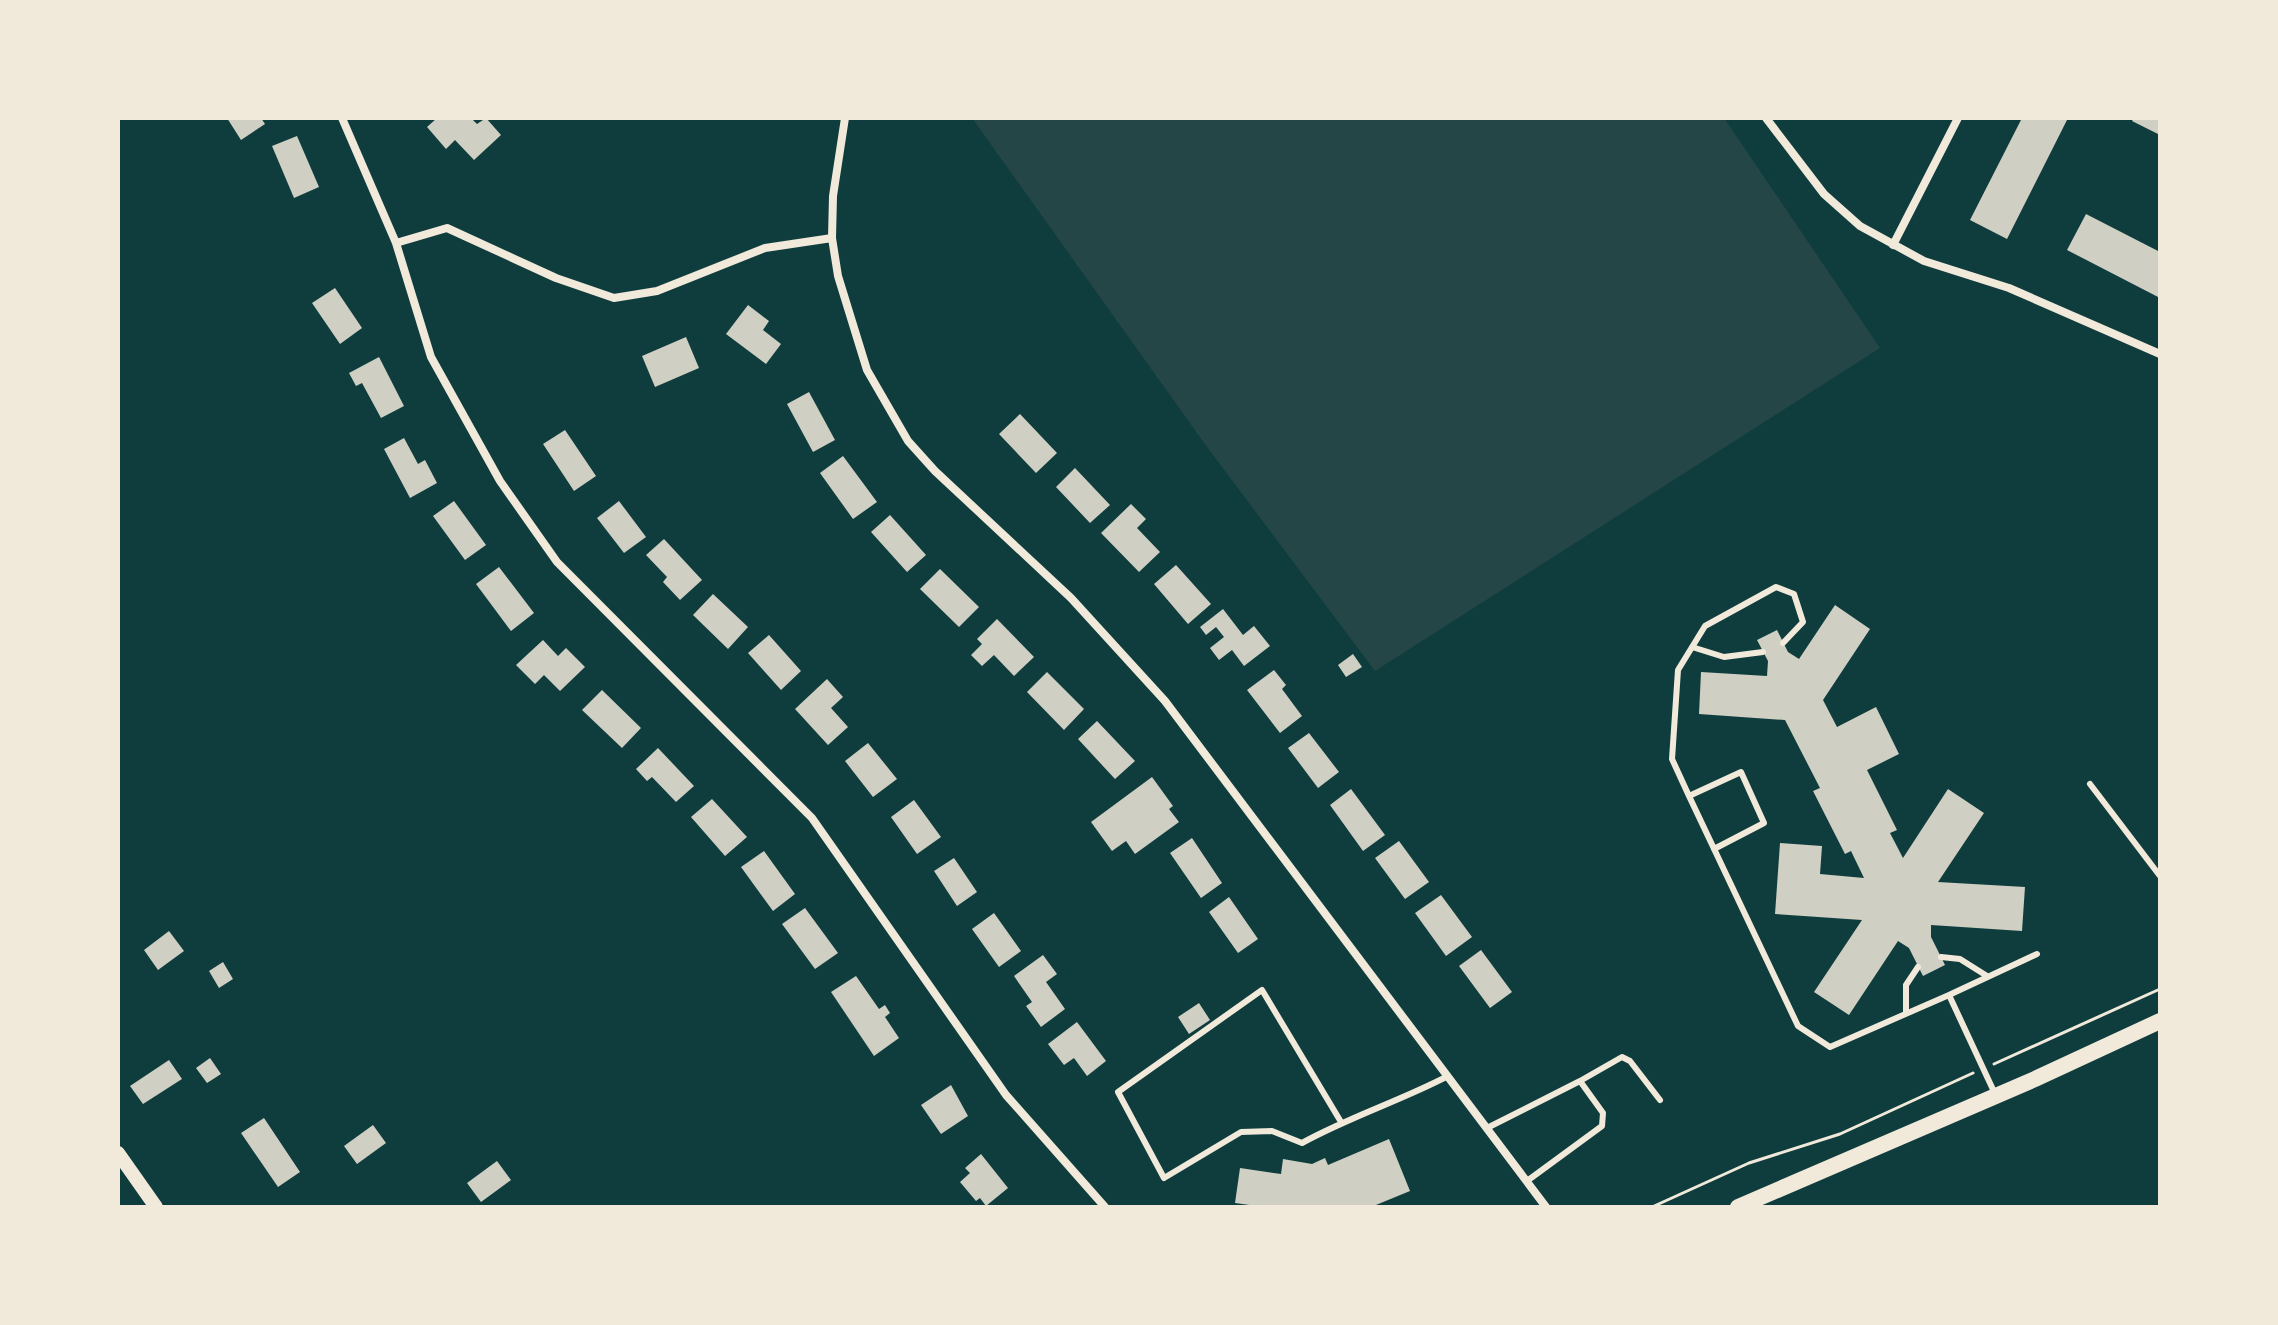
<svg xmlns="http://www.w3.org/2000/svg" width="2278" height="1325" font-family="Ubuntu,sans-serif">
  <rect width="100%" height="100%" fill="#0f3d3e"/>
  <path fill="#244646" d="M972,118h752l156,230 -505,323 -168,-224z"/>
  <path fill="#cfcfc3" d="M227,118h34l4,6 -24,16z
    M437,118h34l6,6 9,-6 15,17 -27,25 -19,-20 -9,9 -19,-22z
    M2022,118h46l-61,121 -37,-19z
    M2134,118h26v17l-28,-14z
    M297,136l22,51 -25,11 -22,-52z
    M2086,214l74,38v46l-93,-48z
    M335,288l27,40 -22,16 -28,-41z
    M748,305l21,16 -6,9 18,14 -15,20 -40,-30z
    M686,337l13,31 -44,19 -13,-31z
    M379,357l25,49 -23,12 -19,-35 -6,3 -7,-13z
    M809,392l26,48 -22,12 -26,-48z
    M1020,414l37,39 -21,20 -37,-39z
    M565,430l31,46 -22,15 -31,-47z
    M404,438l14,26 7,-4 12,23 -27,15 -26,-49z
    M843,456l34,46 -24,17 -33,-46z
    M1075,468l35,37 -20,18 -34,-36z
    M454,501l32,44 -21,15 -32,-44z
    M619,501l27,36 -22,16 -27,-35z
    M1131,504l15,15 -9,9 23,24 -21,20 -38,-39z
    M890,515l36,40 -19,17 -36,-40z
    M664,539l38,41 -22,20 -17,-18 4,-5 -21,-22z
    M1176,565l35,39 -23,20 -34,-40z
    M499,567l35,46 -23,18 -35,-47z
    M940,569l39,38 -20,20 -39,-38z
    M713,594l35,33 -20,22 -35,-34z
    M1835,605l35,24 -47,71 14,27 39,-20 23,47 -32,16 30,60 -7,3 13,25 45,-69 36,24 -46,69 87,5 -3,44 -91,-6v12l14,28 -22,11 -14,-28 -11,-7 -49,74 -35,-23 48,-72 -87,-6 5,-71 42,3 -2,28 44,4 -13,-27 -6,3 -32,-63 7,-3 -35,-68 -86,-6 2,-42 66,4 1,-15 -11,-21 20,-10 11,22 11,7z
    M1223,609l20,26 11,-9 16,20 -26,20 -12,-16 -13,10 -9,-12 14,-11 -8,-10 -10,8 -6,-8z
    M997,619l37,38 -20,19 -20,-21 -12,11 -11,-11 11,-11 -5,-5z
    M769,635l32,36 -20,19 -33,-37z
    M543,640l15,16 8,-8 19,19 -25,24 -16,-16 -9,9 -19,-19z
    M1353,654l9,13 -16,10 -8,-12z
    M1274,670l12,15 -4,4 20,27 -22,17 -33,-43z
    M1047,672l37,37 -20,21 -37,-38z
    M827,679l16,18 -12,11 17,19 -20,18 -33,-36z
    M602,690l39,38 -19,20 -40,-38z
    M1097,721l38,40 -20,18 -37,-40z
    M1309,733l30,39 -21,16 -30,-40z
    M868,743l29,36 -24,18 -28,-36z
    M658,748l36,38 -18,16 -24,-25 -5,4 -11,-12z
    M1152,777l21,29 -4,3 10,13 -44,32 -9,-13 -14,10 -21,-29z
    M1351,789l34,46 -22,16 -33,-46z
    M712,799l35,38 -22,19 -34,-39z
    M914,800l27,37 -24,17 -26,-37z
    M1192,838l30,45 -21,15 -31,-45z
    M1399,841l30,41 -24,17 -30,-41z
    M764,851l31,43 -22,17 -32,-44z
    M954,858l23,34 -20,14 -23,-35z
    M1441,895l31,42 -26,19 -31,-43z
    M1229,897l29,42 -20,14 -29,-41z
    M805,908l33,45 -23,16 -33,-45z
    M994,913l27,38 -22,16 -27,-38z
    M169,931l15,20 -26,19 -14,-20z
    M1481,950l31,42 -22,16 -31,-42z
    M1043,955l14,19 -11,8 19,27 -24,18 -15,-21 6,-4 -18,-26z
    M223,962l10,17 -14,9 -10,-17z
    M856,976l23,33 6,-4 5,8 -5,4 14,21 -25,18 -43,-64z
    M1199,1003l11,17 -21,14 -11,-17z
    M1077,1022l29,39 -19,15 -13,-18 -10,7 -16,-21z
    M210,1058l11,16 -14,9 -11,-15z
    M169,1060l13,19 -39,25 -13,-18z
    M951,1085l17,31 -27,18 -20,-29z
    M264,1118l36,54 -22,15 -37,-54z
    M373,1125l13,18 -29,21 -13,-18z
    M1389,1139l21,52 -39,16h-107l-29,-4 5,-35 41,6 2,-15 29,5 13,-6 3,7z
    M981,1154l27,34 -22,18 -6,-8 -4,3 -16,-19 10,-9 -5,-5z
    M497,1161l14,19 -30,22 -14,-19z"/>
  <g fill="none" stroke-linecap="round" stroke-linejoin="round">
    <path stroke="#f1e9da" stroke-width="3" d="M1994,1064l166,-75
      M1652,1207l97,-44 91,-29 133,-61"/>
    <path stroke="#f1e9da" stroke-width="6" d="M1783,643l20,-21 -9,-28 -18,-7 -71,39 -27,44 -6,89 17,37 109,230 32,21 119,-52 47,101
      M1692,647l32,10 39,-5
      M2090,784l70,92
      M1689,796l52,-24 23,51 -50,26
      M1941,957l19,2 27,17
      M1949,995l88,-41
      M1906,1012v-27l12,-18
      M1580,1081l42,-24 8,4 30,39
      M1341,1122l-79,-132 -144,102 46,86 77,-46 31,-1 30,12c47,-26 98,-42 146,-67
      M1487,1128l93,-47 23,32 -1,13 -75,55"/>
    <path stroke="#f1e9da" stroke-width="8" d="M342,118l54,125 35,114 69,124 57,81 255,256 194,277 99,112
      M845,118l-12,78 -1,42 6,38 29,94 41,71 27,30 136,127 94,103 381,506
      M1766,118l58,76 36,32 64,35 85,27 151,66
      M396,243l51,-15 109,50 58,20 43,-7 108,-43 67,-10
      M1893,245l65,-127"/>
    <path stroke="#f1e9da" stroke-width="14" d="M118,1153l38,54"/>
    <path stroke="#f1e9da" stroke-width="16" d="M1738,1207l297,-128 125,-58"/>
  </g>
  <rect width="2278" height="1325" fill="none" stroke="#f1e9da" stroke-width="240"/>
</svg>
